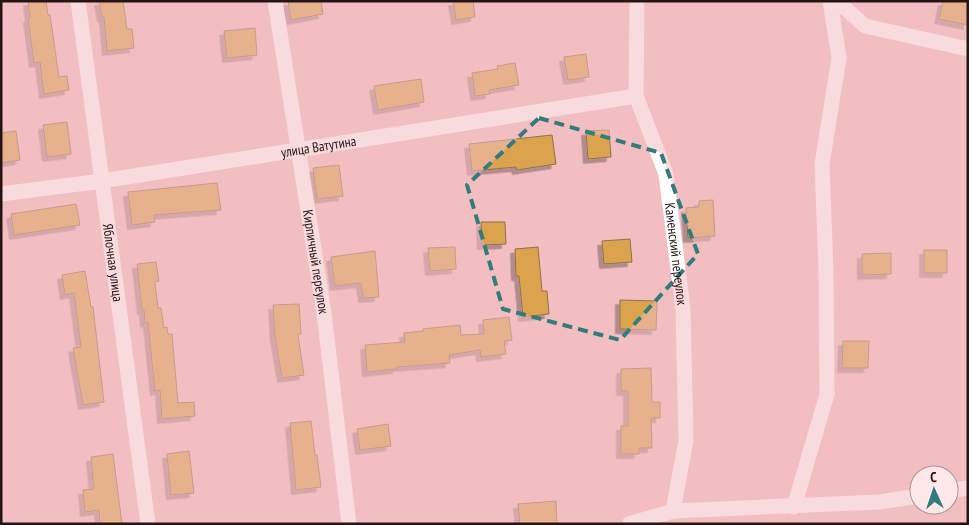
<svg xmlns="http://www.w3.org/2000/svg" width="969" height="525" font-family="'PT Sans Narrow',sans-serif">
  <defs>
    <filter id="shadow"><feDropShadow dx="-4.5" dy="4.5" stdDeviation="0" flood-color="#0004"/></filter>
  </defs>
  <rect width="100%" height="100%" fill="#f3bec1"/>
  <path fill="#dca350" stroke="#8c724d" filter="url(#shadow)" d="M28,1h18l2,14h2l9,62 8,-1 2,14 -25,4 -4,-32 -6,1 -6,-45h2z
    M99,1h24l4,28h5l2,19 -27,3 -3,-34h-2z
    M288,1h33l2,13 -32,6z
    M453,1h20l2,16 -19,3z
    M943,1h25v24l-29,-6z
    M255,28l2,27 -30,3 -3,-27z
    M586,54l3,23 -21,3 -4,-23z
    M515,63l4,22 -30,5 1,4 -15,2 -3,-23 26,-4 -1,-3z
    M421,79l3,23 -46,8 -4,-24z
    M67,122l4,32 -24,3 -4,-32z
    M609,130l2,27 -23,2 -2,-28z
    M16,131l4,29 -19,3v-30z
    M552,135l4,29 -39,6 -1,-3 -44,4 -3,-27z
    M339,165l4,31 -26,3 -4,-31z
    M217,183l4,27 -67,5 1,7 -23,3 -4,-33z
    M713,200l2,36 -27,2 -2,-30 13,-1v-6z
    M76,204l4,21 -66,10 -3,-21z
    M481,222h24l1,22 -24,1z
    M630,239l2,23 -28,2 -2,-23z
    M455,247l1,22 -26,2 -2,-23z
    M538,247l4,44h5l2,23 -26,3 -4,-41h-3l-1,-27z
    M924,250h23v23h-23z
    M375,251l4,46 -16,1 -2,-15 -26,3 -4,-29z
    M891,253v21l-29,1v-21z
    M156,262l3,19 -4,1 3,26h3l3,20 3,-1 1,7h4l6,69 16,-1 1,14 -33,3 -2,-29 -5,1 -7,-69 -3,1 -1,-13h-2l-5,-46z
    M85,271l6,36h2l11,95 -21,3 -10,-57 8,-1 -7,-54 -9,2 -3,-20z
    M620,300l37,1 -1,29 -36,-1z
    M299,304l2,30 -3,1 6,40 -22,3 -7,-42 -2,-31z
    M509,317l3,23 -8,1 2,13 -25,3 -1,-7 -31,5 1,8 -53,4v2l-30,3 -2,-27 40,-3 -1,-9 19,-2v-2l37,-4 1,10 23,-1 -1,-14z
    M843,341h26l-1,27h-26z
    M651,368l1,34h8v16h-9l1,30h-13v6h-18v-28h7v-35h-7v-22z
    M311,421l4,34h2l4,32 -25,3 -6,-67z
    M388,424l3,22 -31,4 -3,-21z
    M189,451l5,42 -23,2 -4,-41z
    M113,454l9,70h-22l-1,-14 -14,2 -2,-22 11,-1 -3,-32z
    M556,501l1,23h-37l-2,-20z"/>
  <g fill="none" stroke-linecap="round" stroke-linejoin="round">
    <g stroke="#fff" stroke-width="15">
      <path id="s1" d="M78,1l70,523"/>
      <path id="s2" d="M275,1l49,312 25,211"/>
      <path id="s3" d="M637,1l-1,95 30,78 17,135 3,131 -13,71"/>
      <path d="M837,1l28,25 103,23"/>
      <path id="s4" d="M1,194l101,-13 534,-85"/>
      <path d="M949,491l19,-3"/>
      <path d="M794,507l33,-113 -1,-124 -4,-106 17,-106 -9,-57"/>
      <path d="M629,524l44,-13 206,-9 40,-6"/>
    </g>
  </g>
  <path d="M0 0H969V525H0ZM539,118l122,35 37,101 -78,86 -117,-31 -36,-124z" fill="#f3bec1" fill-opacity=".55" fill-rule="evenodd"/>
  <path fill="none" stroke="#327c7b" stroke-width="4" stroke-dasharray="10 6" stroke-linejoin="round" d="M539,118l122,35 37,101 -78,86 -117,-31 -36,-124z"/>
  <g text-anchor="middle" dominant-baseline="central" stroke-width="4.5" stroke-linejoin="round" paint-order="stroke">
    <g font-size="14" fill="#271516" stroke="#fee8e9">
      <text stroke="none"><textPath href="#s4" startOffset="321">улица Ватутина</textPath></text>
      <text stroke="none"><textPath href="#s3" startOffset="259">Каменский переулок</textPath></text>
      <text stroke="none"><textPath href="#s1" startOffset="264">Яблочная улица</textPath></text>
      <text stroke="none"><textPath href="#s2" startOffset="264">Кирпичный переулок</textPath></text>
    </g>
  </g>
  <rect width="969" height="525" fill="none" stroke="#271516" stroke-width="5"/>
  <g transform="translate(934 490) rotate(357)"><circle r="24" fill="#fee8e9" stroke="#a89495"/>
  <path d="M0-4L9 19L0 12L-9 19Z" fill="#327c7b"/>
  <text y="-8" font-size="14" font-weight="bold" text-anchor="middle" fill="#271516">С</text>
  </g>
</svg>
